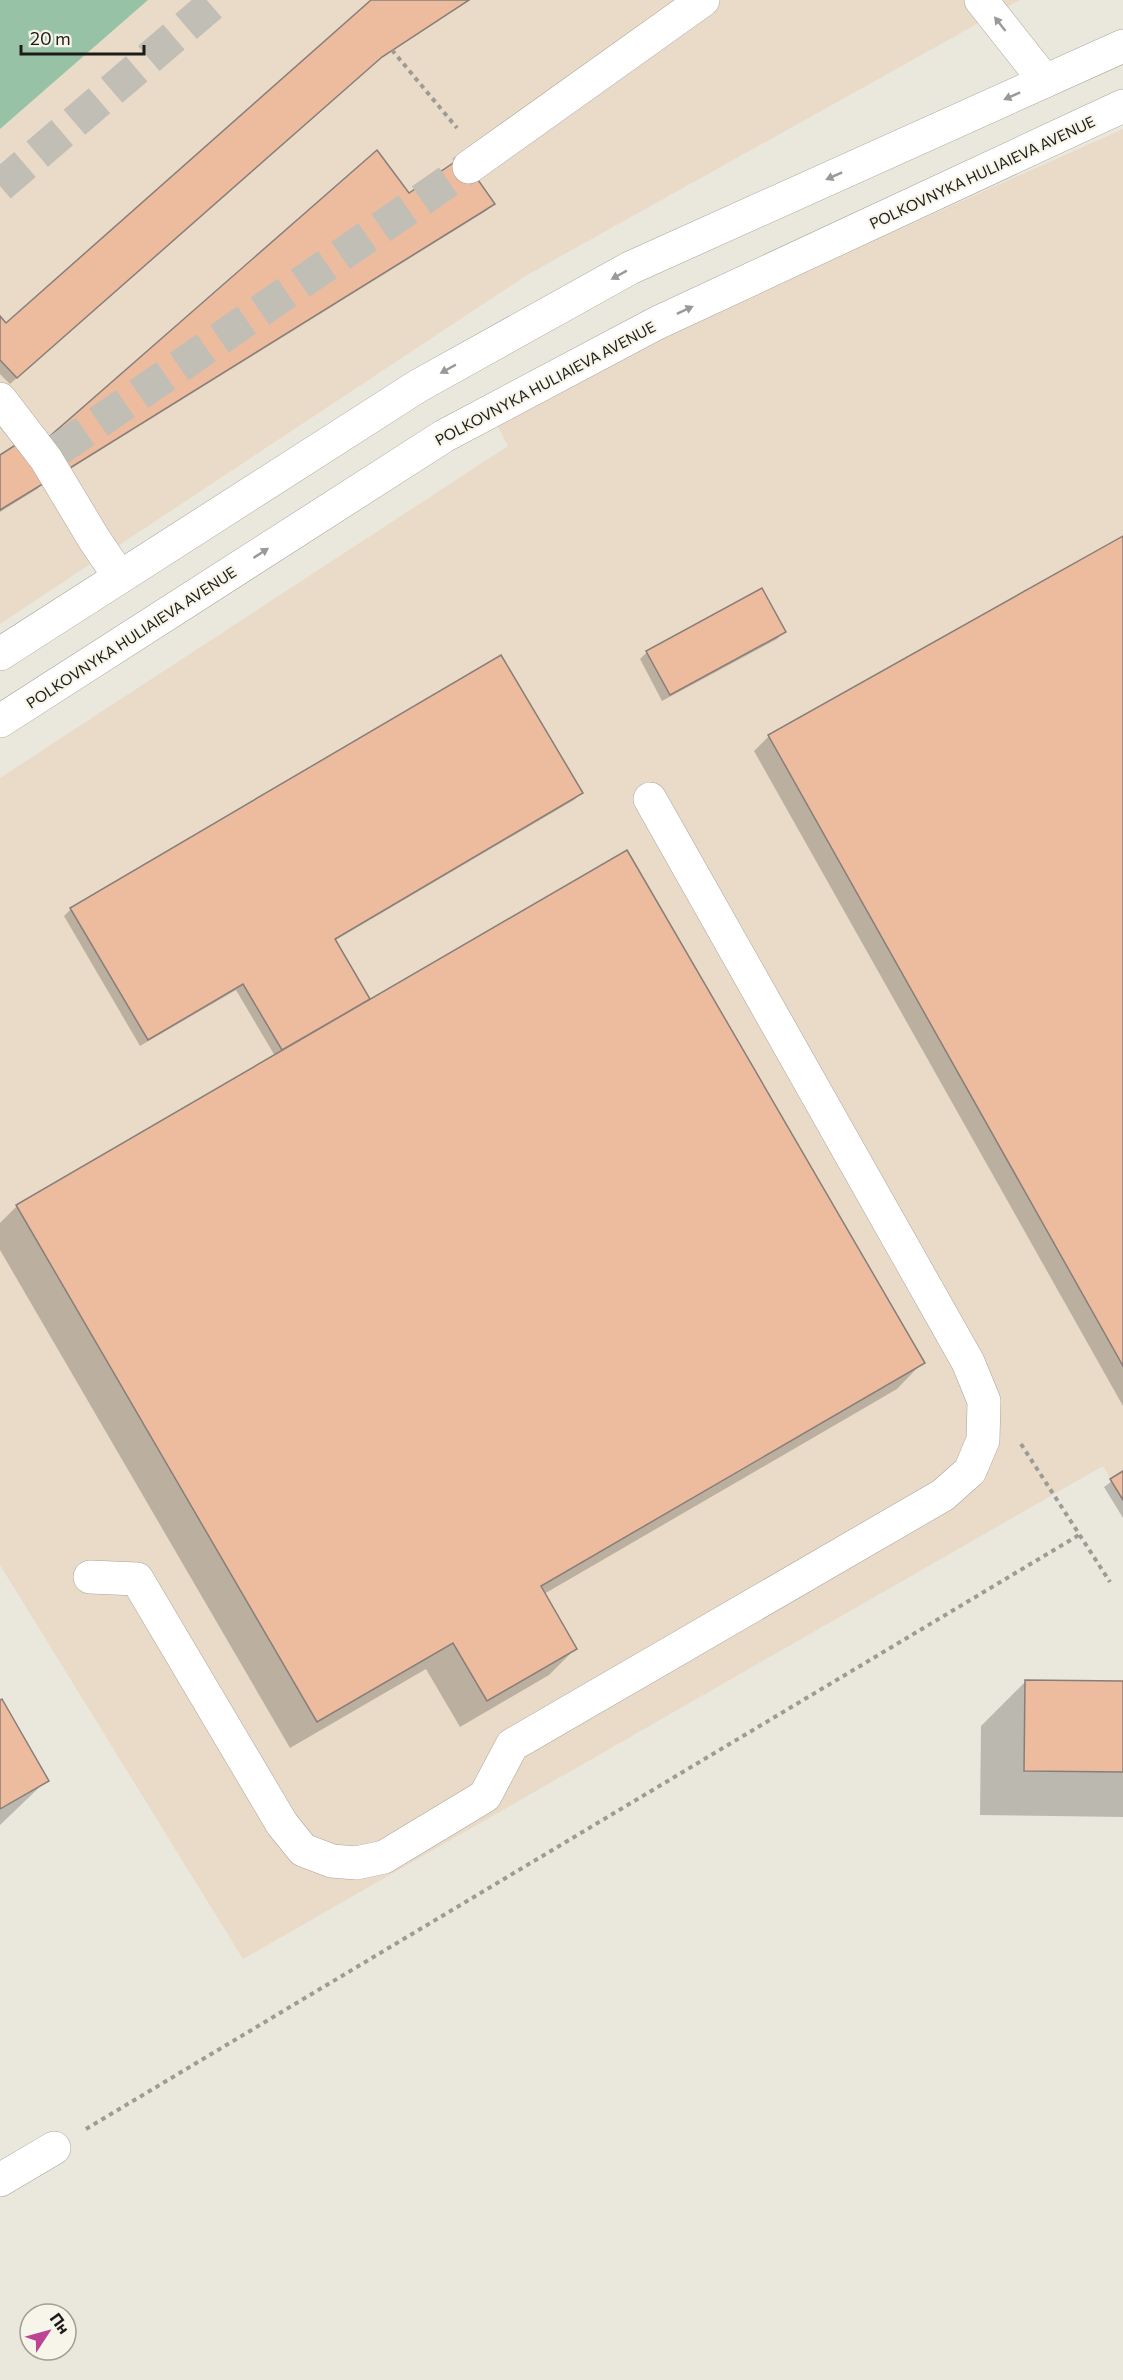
<svg xmlns="http://www.w3.org/2000/svg" width="1123" height="2380" font-family="Commissioner,sans-serif">
  <rect width="100%" height="100%" fill="#eae7dd"/>
  <path fill="#eadbc8" d="M148,0h872l-493,275 -527,349v-495z
    M1123,129v1371l-20,-34 -860,493 -243,-394v-787l508,-332 -11,-21 67,-41 195,-92z"/>
  <path fill="#97c2a6" d="M0,0h148l-148,129z"/>
  <path fill="#0003" d="M373,0h97l-97,63 -363,321 -10,-10v-56l6,7z
    M408,195l85,9 -7,7 -424,263z
    M0,456l44,26 -7,7 -37,23z
    M1123,537v869l-369,-655 15,-15z
    M784,632l-7,7 -115,62 -22,-42 7,-7z
    M500,657l81,136 -7,7 -240,141 36,60 553,361 -26,27 -353,205 31,55 -26,26 -89,52 -34,-58 -136,79 -290,-498v-27l17,-17 258,-150 -39,-66 -96,56 -76,-130 7,-7z
    M1123,1473v45l-19,-31z
    M1026,1681l97,2v134l-143,-2 1,-89z
    M0,1699l47,81 -47,45z"/>
  <path fill="#edbc9f" stroke="#887e79" stroke-width="1.5" d="M371,0h98l-87,57 -365,321 -17,-18v-44l6,7z
    M377,150l32,43 53,-36 33,47 -425,264 -21,-31z
    M20,442l26,40 -46,28v-55z
    M1123,536v830l-355,-631z
    M762,588l24,44 -116,63 -24,-44z
    M501,655l82,138 -248,146 35,60 -88,51 -39,-66 -95,56 -78,-132z
    M627,850l298,513 -384,223 36,63 -90,52 -34,-58 -136,79 -301,-517z
    M1123,1471v29l-13,-21z
    M1025,1680l98,1v91l-99,-1z
    M2,1699l47,82 -49,28v-109z"/>
  <g fill="none" stroke-linecap="round" stroke-linejoin="round">
    <path stroke="#c1beb6" stroke-width="33" stroke-dasharray="33 16" stroke-linecap="butt" d="M0,186l217,-186
      M58,450l411,-283"/>
    <g stroke="#a7a59b" stroke-width="34">
      <path id="minor" d="M981,0l64,81
        M469,167l234,-167
        M0,399l46,60 48,80 25,37
        M90,1577l47,2 145,245 21,26 29,11 24,2 28,-6 101,-61 27,-51 431,-250 27,-24 13,-31 1,-39 -16,-39 -318,-563
        M0,2180l54,-32"/>
    </g>
    <g stroke="#a7a59b" stroke-width="34">
      <path id="major" d="M0,654l418,-268 212,-118 493,-222
        M0,721l444,-285 213,-113 466,-217"/>
    </g>
    <path stroke="#9d9b93" stroke-width="4" stroke-dasharray="4.5 4.5" stroke-linecap="butt" d="M392,50l65,78
      M1021,1444l89,138
      M86,2129l993,-594"/>
    <use href="#minor" stroke="#fff" stroke-width="33"/>
    <use href="#major" stroke="#fff" stroke-width="33"/>
  </g>
  <defs><path id="oneway-solid" d="M-6-.8H1V-3.2L6.5 0L1 3.2V.8H-6Z" transform="scale(1.5)"/></defs>
  <g fill="#999997">
    <use href="#oneway-solid" transform="translate(1000 24) rotate(-128)"/>
    <use href="#oneway-solid" transform="translate(1012 96) rotate(156)"/>
    <use href="#oneway-solid" transform="translate(834 176) rotate(156)"/>
    <use href="#oneway-solid" transform="translate(619 275) rotate(151)"/>
    <use href="#oneway-solid" transform="translate(685 310) rotate(-25)"/>
    <use href="#oneway-solid" transform="translate(448 369) rotate(151)"/>
    <use href="#oneway-solid" transform="translate(261 553) rotate(-33)"/>
  </g>
  <g text-anchor="middle" dominant-baseline="central" stroke-width="4.5" stroke-linejoin="round" paint-order="stroke">
    <g font-size="15" fill="#1d1c18" stroke="#f7f5ea">
      <text transform="translate(982 172) rotate(-25)">POLKOVNYKA HULIAIEVA AVENUE</text>
      <text transform="translate(545 383) rotate(-28)">POLKOVNYKA HULIAIEVA AVENUE</text>
      <text transform="translate(131 637) rotate(-33)">POLKOVNYKA HULIAIEVA AVENUE</text>
    </g>
  </g>
  <g transform="translate(48 2332) rotate(54)"><circle r="28" fill="#f7f5ea" stroke="#a09e96" stroke-width="1.5"/>
  <path d="M0-4.5L10 22L0 15L-10 22Z" fill="#bd4395"/>
  <text y="-9" font-size="16" font-weight="bold" text-anchor="middle" fill="#1d1c18">Пн</text>
  </g>
  <path d="M21 45v9h123v-9" fill="none" stroke="#1d1c18" stroke-width="3"/>
  <text x="30" y="45" font-size="18" fill="#1d1c18" stroke="#f7f5ea" stroke-width="4.5" paint-order="stroke">20 m</text>
</svg>
